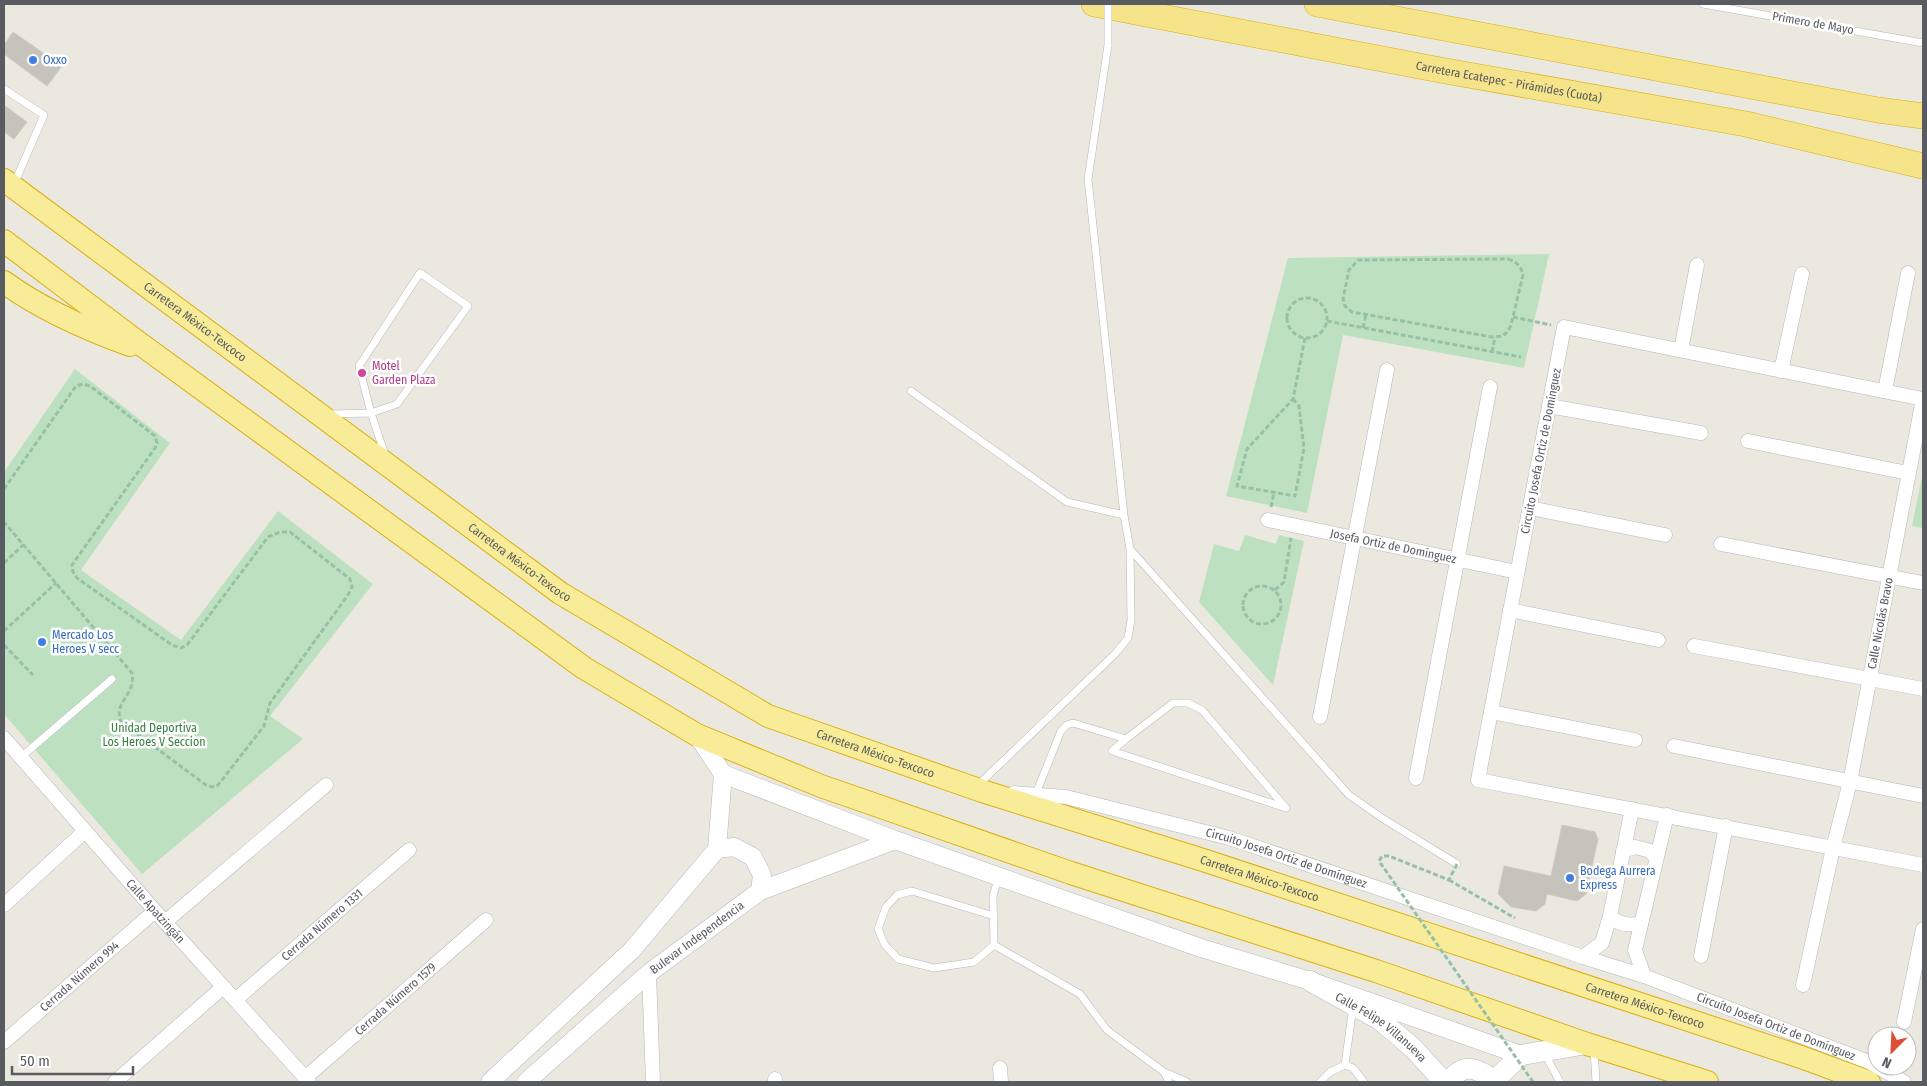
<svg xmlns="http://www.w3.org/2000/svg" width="1927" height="1086" font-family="'Fira Sans Condensed',sans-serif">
  <rect width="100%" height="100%" fill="#ebe9df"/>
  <path fill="#bde1c0" d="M1549,254l-25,114 -181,-33 -36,178 -81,-17 62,-238z
    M75,369l95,74 -89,127 100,70 97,-129 95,73 -103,132 33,23 -161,135 -138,-160v-242z
    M1923,472v56l-11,-2z
    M1245,535l31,9 3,-9 25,6 -31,144 -74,-83 15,-58 25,7z"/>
  <path fill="#c6c3bd" stroke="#cfcbbe" d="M13,32l49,34 -15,20 -43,-32v-9z
    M4,105l23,17 -13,17 -10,-7z
    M1562,825l33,7 3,7 -12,55 -9,7 -30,-7 -2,10 -9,7 -25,-4 -13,-13 6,-28 47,10z"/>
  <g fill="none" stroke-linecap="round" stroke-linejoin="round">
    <g stroke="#b5b7bc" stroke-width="8">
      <path id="service" d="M1703,4l220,39
        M1108,45l-20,134 36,336
        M4,89l40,26 -30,69
        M911,391l156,111 57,13 6,34 1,71 -3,18 -13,16 -137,131
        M330,414l41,-1 26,-9 71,-98 -48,-33 -61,93 12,47 14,42
        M1130,549l219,246 33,23 75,46
        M1126,739l47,-36h15l14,7 84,98
        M21,757l91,-78
        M1035,796l26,-65 6,-6 6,-2 53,16 -14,12 174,57
        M999,876l-6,20 1,49 86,49 27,36 57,42 23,10
        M994,916l-82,-25 -15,4 -11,12 -8,22 7,16 13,14 36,9 40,-6 20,-17
        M1594,1049l2,33
        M1545,1054l15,28
        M1345,1065l8,-59
        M1164,1072l4,8v2
        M1320,1082l10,-10 15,-7 8,3 11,14"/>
    </g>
    <g stroke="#b5b7bc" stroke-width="15">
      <g id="minor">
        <path d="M1681,350l16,-85"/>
        <path d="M1781,371l21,-97"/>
        <path d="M1885,391l23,-118"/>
        <path d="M1923,399l-359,-72 -86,453 445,85"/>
        <path d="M1549,406l152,27"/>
        <path d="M1748,441l160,32"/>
        <path d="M1530,508l135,27"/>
        <path id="s1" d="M1268,520l249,52"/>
        <path d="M1721,544l202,39"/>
        <path d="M1510,610l148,30"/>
        <path d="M1694,646l229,43"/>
        <path d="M1491,712l144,28"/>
        <path d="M1320,717l67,-347"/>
        <path id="s2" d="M4,738l151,173 154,171"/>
        <path d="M1674,746l249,50"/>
        <path d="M1416,778l74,-391"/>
        <path id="s3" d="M1014,793l52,4 163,41 354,119 61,19 225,86 35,20"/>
        <path d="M1623,851l12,-4 16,4 5,8"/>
        <path d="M4,905l81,-74"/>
        <path d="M1610,916c9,9 20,10 31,7"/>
        <path d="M165,922l161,-137"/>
        <path d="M1701,956l25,-130"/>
        <path d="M1583,957l19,-14 8,-27 22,-107"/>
        <path d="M649,973l4,109"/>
        <path d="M1644,976l-9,-26 32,-135"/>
        <path id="s4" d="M1803,985l30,-137 17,-66 73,-383"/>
        <path id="s5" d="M235,1000l174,-150"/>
        <path d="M1904,1022l19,-93"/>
        <path id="s6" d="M4,1042l151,-131"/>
        <path d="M1000,1068l1,14"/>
        <path id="s7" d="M305,1078l181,-158"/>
        <path d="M775,1079v3"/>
        <path d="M115,1082l108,-95"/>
      </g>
    </g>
    <g stroke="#b5b7bc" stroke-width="19">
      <g id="tertiary">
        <path d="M697,735l26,39 172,66 306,108 109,33 211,74"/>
        <path d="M717,849l17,-2 19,10 9,18 -2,16"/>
        <path d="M490,1082l142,-132 85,-101 6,-75"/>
        <path id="s8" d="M526,1082l123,-109 111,-82 135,-51"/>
      </g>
    </g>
    <g stroke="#b5b8be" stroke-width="21">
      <g id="secondary">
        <path id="s9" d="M1310,981l70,39 33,28 31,34"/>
        <path d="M1449,1082c15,-22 30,-13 47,0"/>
        <path d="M1496,1082l5,-8 20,-19 66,-11"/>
      </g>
    </g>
    <g stroke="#dcae0e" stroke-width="24">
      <g id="trunk">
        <path id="s10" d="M4,180l556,413 208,123 214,75 221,69 598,197 68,25"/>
        <path d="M4,241l131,99 449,328 113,67 124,51 250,87 305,98 211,73 120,38"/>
        <path d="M4,282c38,28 82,47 126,63"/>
      </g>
    </g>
    <g stroke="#dcae0e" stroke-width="26">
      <g id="motorway">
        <path id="s11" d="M1094,4l346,66 306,54 177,42"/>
        <path d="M1317,4l561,106 45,6"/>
      </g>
    </g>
    <path stroke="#97c1a7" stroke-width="3" stroke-dasharray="5 2.5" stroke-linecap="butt" d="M1508,259c9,3 13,7 15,16l-12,50c-4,10 -9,12 -19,12l-140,-25 -7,-6 -2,-7 6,-29 9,-10z
      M1287 318a20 20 0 1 1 40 0a20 20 0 1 1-40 0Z
      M1513,317l38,8
      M1327,321l194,36
      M1363,328l3,-14
      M1492,352l3,-15
      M1293,399l6,7 5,42 -9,48 -58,-10 10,-37 46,-50 12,-61
      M4,489l72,-103 7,-2 7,2 65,50 2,7 -2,5 -83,117 1,7 4,6 95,67 9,3 6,-3 81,-108 12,-5h10l60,47 2,8 -4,8 -78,108 -6,23 -46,59 -6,2 -6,-2 -85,-63c-8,-21 15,-26 11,-49l-128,-151
      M1271,507l3,-15
      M4,563l19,-18
      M1243 605a19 19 0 1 1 38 0a19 19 0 1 1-38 0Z
      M1275,590l9,-8 7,-44
      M4,631l52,-48
      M4,645l29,30
      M1449,880l66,38"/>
    <use href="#service" stroke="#fff" stroke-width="7"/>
    <use href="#minor" stroke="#fff" stroke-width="14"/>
    <use href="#tertiary" stroke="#fff" stroke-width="18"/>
    <use href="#secondary" stroke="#fff" stroke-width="20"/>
    <use href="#trunk" stroke="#f8ec98" stroke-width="22"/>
    <use href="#motorway" stroke="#f6e48b" stroke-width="25"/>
    <g stroke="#b5b7bc" stroke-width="8" stroke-linecap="butt">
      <path id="service-bridge" d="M1108,4v41"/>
    </g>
    <path stroke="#97c1a7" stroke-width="3" stroke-dasharray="5 2.5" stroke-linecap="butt" d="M1457,864l-8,16 -60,-24h-7l-3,5 154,221"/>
    <use href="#service-bridge" stroke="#fff" stroke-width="7"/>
  </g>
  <g fill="#3f7fe0" stroke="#fff" stroke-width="2">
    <circle cx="33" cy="60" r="5"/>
    <circle cx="42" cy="642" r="5"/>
    <circle cx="1570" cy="878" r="5"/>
  </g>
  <circle fill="#d1479c" stroke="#fff" stroke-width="2" cx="362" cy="373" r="5"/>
  <g text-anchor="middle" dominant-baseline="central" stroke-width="5" stroke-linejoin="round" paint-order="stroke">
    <g font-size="12" fill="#585b60" stroke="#fff">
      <text transform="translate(1813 23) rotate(10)">Primero de Mayo</text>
      <text stroke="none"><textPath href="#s11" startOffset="422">Carretera Ecatepec - Pirámides (Cuota)</textPath></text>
      <text stroke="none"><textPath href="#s10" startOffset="238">Carretera México-Texcoco</textPath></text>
      <text transform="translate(1541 451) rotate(-79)">Circuito Josefa Ortiz de Domínguez</text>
      <text stroke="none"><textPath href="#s1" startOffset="128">Josefa Ortiz de Domínguez</textPath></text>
      <text stroke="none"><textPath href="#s10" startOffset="642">Carretera México-Texcoco</textPath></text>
      <text stroke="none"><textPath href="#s4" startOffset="370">Calle Nicolás Bravo</textPath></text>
      <text stroke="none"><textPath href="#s10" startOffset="1048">Carretera México-Texcoco</textPath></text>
      <text stroke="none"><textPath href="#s3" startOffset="281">Circuito Josefa Ortiz de Domínguez</textPath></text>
      <text stroke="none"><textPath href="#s10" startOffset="1452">Carretera México-Texcoco</textPath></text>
      <text stroke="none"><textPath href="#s2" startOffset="230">Calle Apatzingán</textPath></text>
      <text stroke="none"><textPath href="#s5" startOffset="115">Cerrada Número 1331</textPath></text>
      <text stroke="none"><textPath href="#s8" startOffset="224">Bulevar Independencia</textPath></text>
      <text stroke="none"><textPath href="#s6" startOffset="100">Cerrada Número 994</textPath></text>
      <text stroke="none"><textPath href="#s7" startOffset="120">Cerrada Número 1579</textPath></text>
      <text stroke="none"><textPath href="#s10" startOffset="1858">Carretera México-Texcoco</textPath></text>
      <text stroke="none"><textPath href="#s3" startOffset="799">Circuito Josefa Ortiz de Domínguez</textPath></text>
      <text stroke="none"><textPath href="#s9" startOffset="85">Calle Felipe Villanueva</textPath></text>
    </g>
    <g font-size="12" fill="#366cbe" stroke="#fff" text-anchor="start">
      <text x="43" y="60">Oxxo</text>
      <text x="52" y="635">Mercado Los<tspan x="52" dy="14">Heroes V secc</tspan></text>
      <text x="1580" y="871">Bodega Aurrera<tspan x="1580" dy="14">Express</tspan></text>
    </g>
    <g font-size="12" fill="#b23c85" stroke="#fff" text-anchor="start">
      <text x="372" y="366">Motel<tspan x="372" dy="14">Garden Plaza</tspan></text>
    </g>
    <g font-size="12" fill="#387f42" stroke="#fff">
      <text x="154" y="728">Unidad Deportiva<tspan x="154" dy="14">Los Heroes V Seccion</tspan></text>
    </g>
  </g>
  <rect width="1927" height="1086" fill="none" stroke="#585b60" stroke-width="10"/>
  <g transform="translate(1892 1051) rotate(204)"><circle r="24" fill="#ffffff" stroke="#bcbdbf"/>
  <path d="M0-4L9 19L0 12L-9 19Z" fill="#dd4f33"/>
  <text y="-8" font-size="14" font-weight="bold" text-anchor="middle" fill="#585b60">N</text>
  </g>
  <path d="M12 1066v8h121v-8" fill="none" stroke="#585b60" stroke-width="2.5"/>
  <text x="20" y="1066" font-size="15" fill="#585b60" stroke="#ffffff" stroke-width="4" paint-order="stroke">50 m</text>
</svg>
